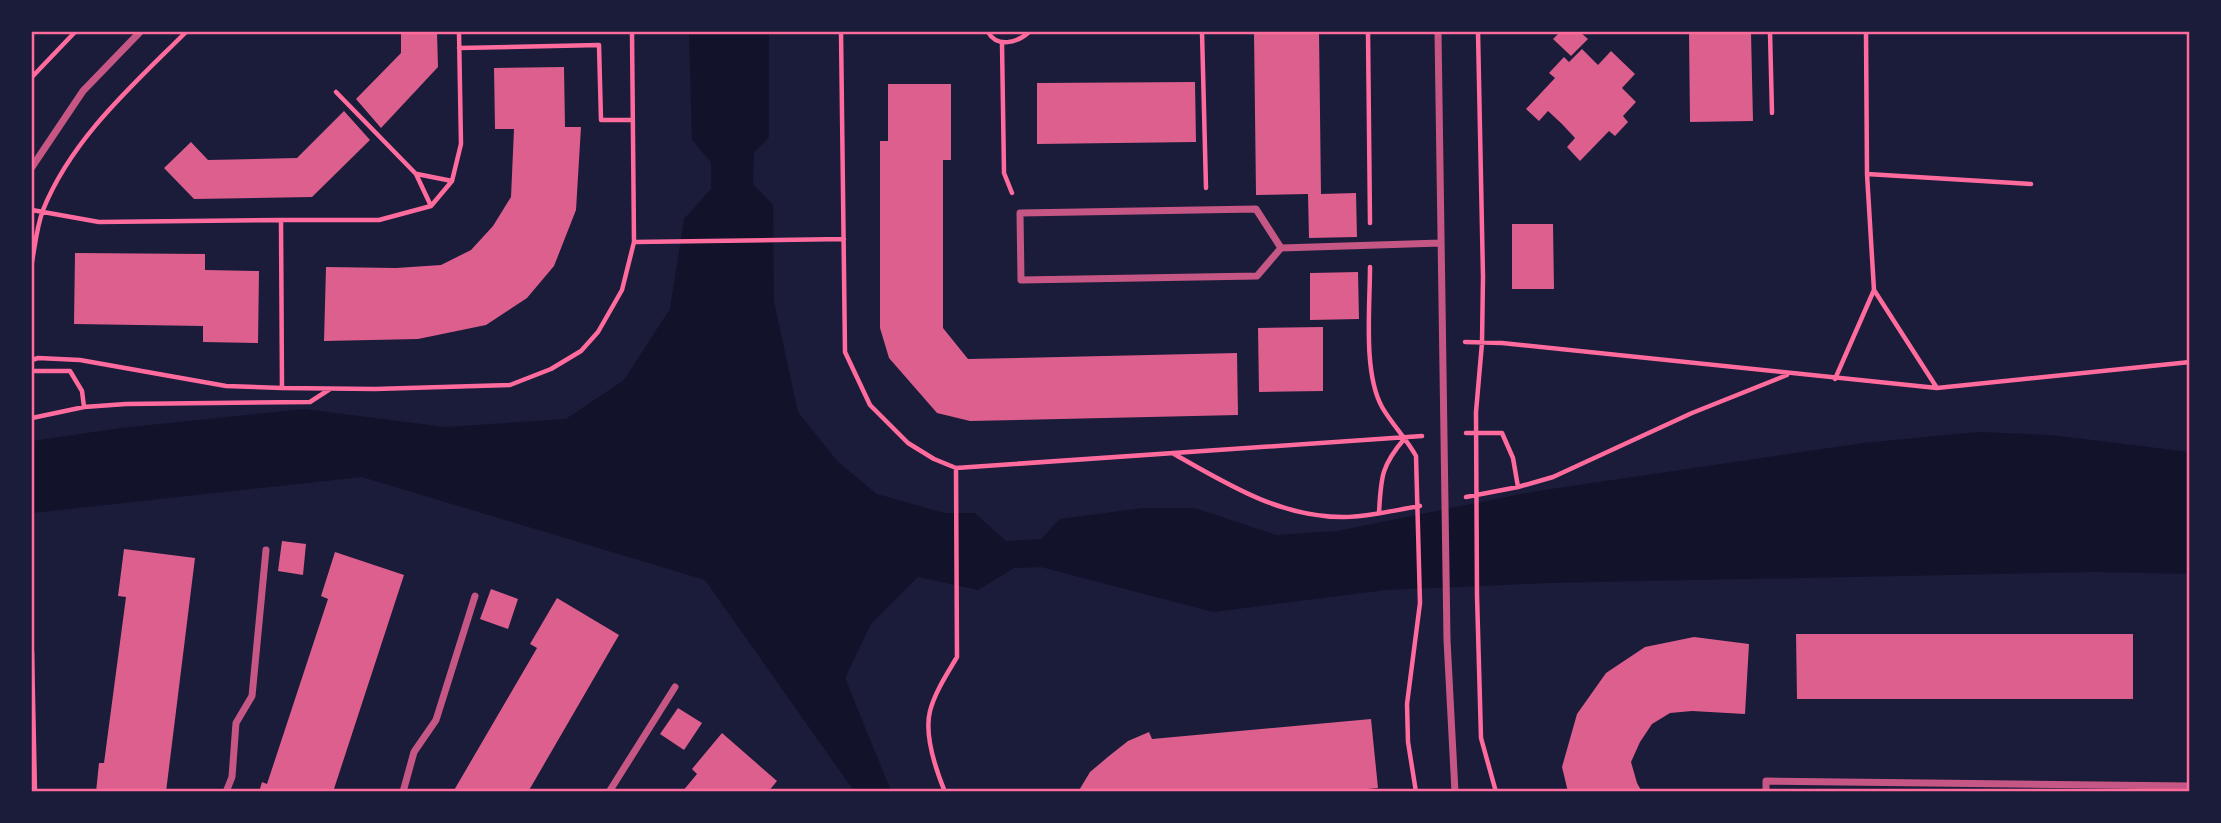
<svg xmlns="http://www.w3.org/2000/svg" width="2221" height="823" font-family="'Fira Sans Condensed',sans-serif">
  <rect width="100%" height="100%" fill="#1b1b3a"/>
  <path fill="#12122b" d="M689,32h80v105l-15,16 -1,31 20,21 1,97 24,110 40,50 39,32 67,19h31l31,28 35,-2 19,-20 83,-11h52l81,27 61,-4 194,-39 332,-49 115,-11 74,3 137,17v122l-95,-2 -544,11 -164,7 -173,22 -172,-45 -27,1 -36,22 -60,-13 -47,47 -26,54 46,113h-37l-149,-211 -343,-103 -330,36v-72l89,-13 183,-19 141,18 121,-8 58,-39 46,-71 14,-90 27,-30v-27l-19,-22z"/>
  <path fill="#dd5f8e" d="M401,32h36l1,35 -57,61 -25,-29 45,-46z
    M1254,32h65l2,162 35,-1 1,44 -48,1 -1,-44 -52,1z
    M1560,32h20l8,7 -17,17 -18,-17z
    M1689,32h62l2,89 -63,1z
    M1582,49l16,16 13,-14 24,23 -13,14 14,14 -13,14 5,6 -13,14 -6,-5 -29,30 -13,-14 8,-9 -13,-14 -14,-13 -9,10 -13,-12 29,-31 -6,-5 15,-16 5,5z
    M564,67l1,60h16l-5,83 -22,56 -27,32 -41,27 -68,14 -94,2 2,-74 70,1 45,-3 30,-15 22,-24 18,-29 3,-68h-19l-1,-61z
    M1195,82l1,60 -159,2v-61z
    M888,84h63v76h-8v168l25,31 269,-6 1,62 -268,6 -33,-8 -48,-55 -9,-30v-187h8z
    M344,111l26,29 -58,57 -118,2 -30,-31 27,-26 17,18 89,-2z
    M1512,224h41l1,65h-42z
    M75,253l130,1v16l54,1 -1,72 -55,-1v-16l-129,-2z
    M1358,272l1,47 -49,1v-47z
    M1323,327v64l-64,1 -1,-64z
    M282,541l24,3 -3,31 -25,-4z
    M124,549l71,9 -29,234h-70l3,-29h5l22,-166 -8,-1z
    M335,552l69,23 -71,217h-74l3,-10 5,2 61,-185 -7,-3z
    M491,589l27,10 -10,30 -28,-10z
    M557,598l62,37 -91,157h-75l84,-144 -7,-4z
    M1796,634h337v65h-336z
    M1694,637l55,7 -4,70 -53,-3 -22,2 -18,11 -12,18 -9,20 6,21 5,9h-74l-6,-25 15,-53 29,-41 39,-26z
    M678,708l24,15 -18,27 -24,-16z
    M1371,719l7,69 -43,4h-257l12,-20 19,-16 19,-15 21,-9 3,7z
    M722,733l55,48 -9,11h-86l15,-18 -5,-5z"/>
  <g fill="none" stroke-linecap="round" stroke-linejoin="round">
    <path stroke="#ff6b9d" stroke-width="4.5" d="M841,32l4,320 25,53 38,38 26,16 22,9 466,-32
      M988,32c9,16 29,11 41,0
      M1202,32l4,156
      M1368,32l2,191
      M1478,32l5,245 -1,66 -6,69 1,183 4,143 15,54
      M1770,32l2,81
      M1002,43l2,130 8,20
      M459,48l140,-3 2,75h32
      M32,77l43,-45
      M336,92l80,82 15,32
      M417,174l35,7
      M1867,174l164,10
      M32,210l67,12 182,-2 1,168
      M281,220h98l52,-14 21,-25 9,-37 -2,-112
      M635,242l209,-3
      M32,262c3,-17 5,-36 11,-52 29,-72 90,-125 143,-178
      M1370,267c0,40 -7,106 12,140 9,16 24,31 34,49l4,147 -13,101 1,38 8,50
      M1874,290l63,98
      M1465,342l37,1 435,45 253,-26
      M32,360l6,-2 42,2 146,26 56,2 93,1 135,-4 41,-16 30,-18 17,-19 24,-42 12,-48 -2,-210
      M32,371h38l12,20 2,16
      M1835,379l39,-89 -7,-116 -1,-142
      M32,418l52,-11 42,-3 184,-2 20,-13
      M1466,433h36l11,25 5,29
      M1174,454c53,30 107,64 171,63 24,0 50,-7 75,-11
      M1466,497l52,-10 35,-10 139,-64 95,-38
      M1379,513c2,-36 2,-47 26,-75
      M32,652l3,140
      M945,792c-9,-22 -21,-57 -15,-81 5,-19 17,-37 27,-54l-1,-189"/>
    <path stroke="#c65784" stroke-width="7" d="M1438,32l9,608 8,152
      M32,167l51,-76 57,-59
      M1281,248l-25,-39 -236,4 1,67 236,-4 24,-28 160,-5
      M226,792l6,-15 4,-54 16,-27 14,-146
      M403,792l11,-40 22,-32 39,-124
      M609,792l66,-105
      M1766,792v-11l424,5"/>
  </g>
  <rect width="2221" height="823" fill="none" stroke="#1b1b3a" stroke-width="66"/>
  <rect x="33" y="33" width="2155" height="757" fill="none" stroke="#ff6b9d" stroke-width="2.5"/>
</svg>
